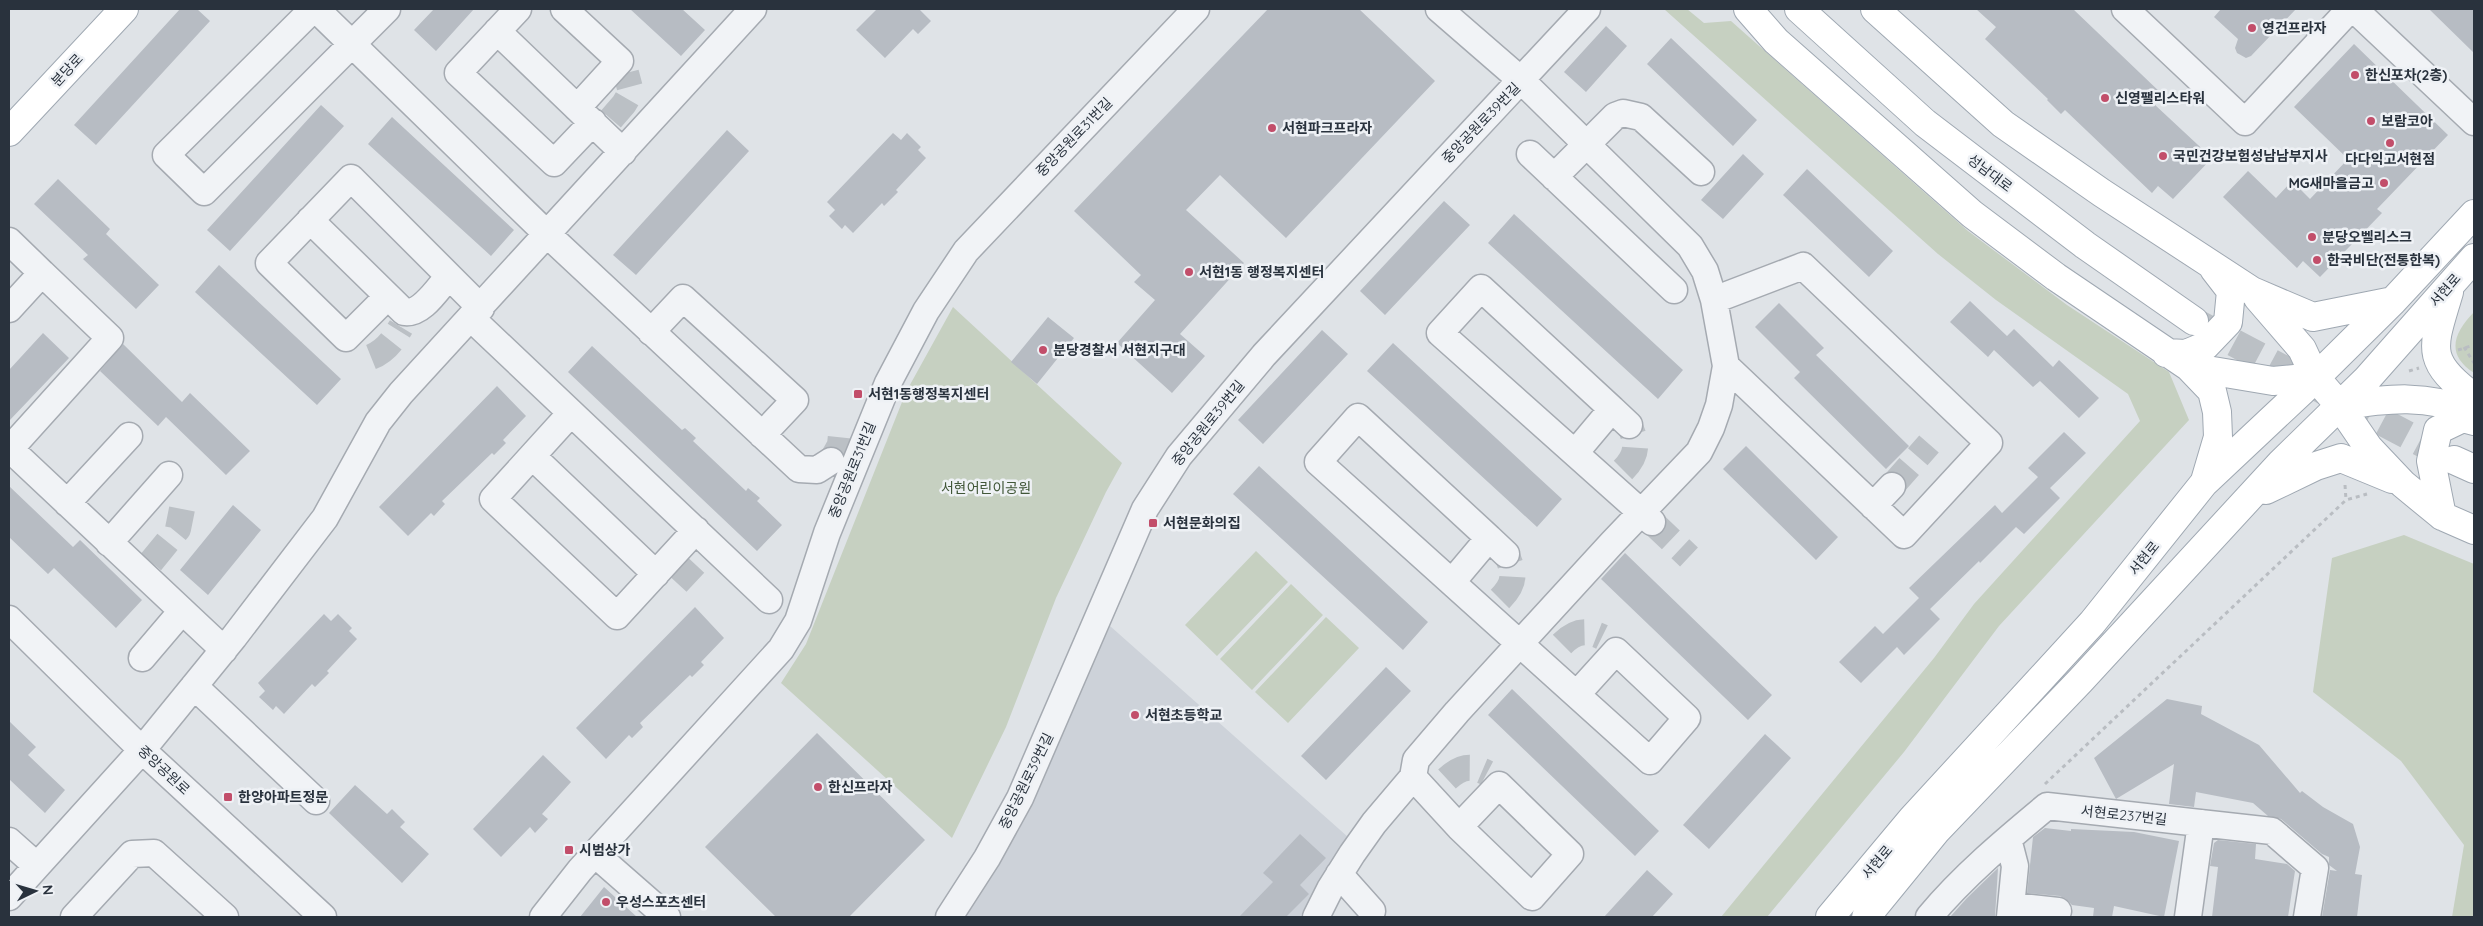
<svg xmlns="http://www.w3.org/2000/svg" width="2483" height="926" font-family="Quicksand,'Noto Sans KR',sans-serif">
  <rect width="100%" height="100%" fill="#dfe3e7"/>
  <path fill="#cdd2d9" d="M1101,618l247,219 -30,45 -18,35h-341z"/>
  <path fill="#c6d0c1" d="M1664,9h23l17,14 27,-2 237,210 99,74 102,67 20,48 -190,206 -95,126 -137,165h-46l213,-259 40,-54 166,-183 -12,-27 -132,-94 -58,-46z
    M953,307l169,156 -16,29 -50,106 -50,129 -54,111 -171,-155 25,-39 100,-252z
    M2474,312v61c-29,-19 -20,-40 0,-61z
    M2404,535l70,29v353h-22l12,-72 -63,-84 -88,-69 19,-134z
    M1256,551l32,31 -71,74 -32,-31z
    M1291,584l32,31 -71,75 -32,-31z
    M1326,617l33,31 -71,75 -33,-31z"/>
  <path fill="#b7bcc3" d="M180,9h17l13,12 -114,124 -22,-20z
    M434,9h40l-38,42 -22,-21z
    M630,9h52l23,21 -24,26z
    M877,9h42l12,12 -13,13 -5,-5 -28,29 -29,-28z
    M1268,9h91l76,72 -149,157 -66,-63 -34,35 58,53 -64,71 25,22 -33,37 -55,-50 38,-43 -21,-18 7,-7 -67,-64z
    M1976,9h97l90,86 -9,9 58,54 -39,41 -15,-13 -6,7 -87,-83 -4,4 -14,-14 1,-1 -63,-60 11,-12z
    M2221,9h75l-45,47 -5,2 -9,-5 -2,-5 3,-9 -24,-22z
    M2429,9h45v44z
    M1606,26l21,20 -41,46 -22,-20z
    M1671,38l86,82 -24,26 -86,-82z
    M2354,44l94,91 -71,74 5,4 -62,64 -17,-16 -6,7 -74,-71 25,-26 28,27 16,-17 18,18 38,-40 -54,-52z
    M321,105l23,21 -114,125 -23,-21z
    M392,117l122,113 -23,26 -123,-112z
    M727,130l22,21 -113,124 -23,-20z
    M893,133l8,7 6,-7 14,14 -3,3 8,8 -30,32 2,2 -14,14 -2,-3 -29,30 -8,-8 -3,4 -13,-13 6,-6 -8,-8z
    M1743,154l21,20 -41,45 -22,-19z
    M1807,169l86,82 -24,26 -86,-82z
    M58,179l52,50 -4,5 53,51 -23,24 -53,-50 5,-4 -54,-51z
    M1444,201l26,24 -85,90 -25,-24z
    M1514,214l169,156 -25,29 -170,-156z
    M219,265l122,114 -24,26 -122,-113z
    M1970,301l37,35 7,-7 39,38 6,-7 40,38 -20,20 -39,-37 -7,6 -39,-37 -6,7 -38,-35z
    M1779,303l45,45 -8,7 93,91 -23,23 -92,-91 6,-6 -45,-45z
    M1048,317l26,21 -37,46 -26,-22z
    M1322,330l26,24 -85,90 -25,-24z
    M43,333l26,25 -60,63v-51z
    M1393,343l169,156 -25,28 -170,-156z
    M123,344l59,58 8,-9 60,58 -24,24 -60,-58 -8,9 -58,-55z
    M592,346l90,84 3,-2 11,10 -3,3 53,50 2,-3 12,10 -3,3 25,24 -25,26 -189,-179z
    M497,386l29,30 -23,24 3,3 -12,12 -2,-2 -50,48 3,3 -11,12 -3,-3 -23,23 -29,-29z
    M2064,432l22,21 -36,35 10,10 -36,36 -8,-7 -36,36 -1,-2 -49,48 10,10 -36,36 -7,-8 -36,36 -22,-21 36,-36 8,8 36,-36 -10,-10 86,-83 7,8 36,-36 -10,-9z
    M1746,446l92,91 -22,23 -93,-91z
    M1259,466l169,156 -25,28 -170,-156z
    M9,486l64,61 7,-7 62,60 -26,28 -62,-60 -6,6 -39,-37z
    M233,505l28,25 -53,65 -28,-25z
    M1625,553l147,142 -24,25 -147,-141z
    M695,607l29,31 -23,24 3,3 -12,12 -2,-2 -50,48 3,4 -11,11 -3,-3 -23,24 -30,-31z
    M324,614l7,7 7,-7 14,14 -3,3 8,8 -30,32 2,2 -14,14 -3,-3 -28,30 -8,-8 -3,4 -14,-13 6,-6 -7,-8z
    M1386,667l25,24 -85,89 -25,-24z
    M1512,689l147,142 -24,25 -147,-141z
    M2167,699l35,7 -1,8 58,31 41,48 2,-2 21,16 30,17 7,23 -5,27 7,1 -5,42h-35l8,-47 7,1 -8,-6v-8l-7,-3 -41,-35 -13,-3 -15,-13 -57,-11 -2,15 -25,-3 5,-40 -58,35 -22,-41z
    M9,721l27,26 -8,8 37,35 -20,23 -36,-34z
    M817,733l108,107 -76,77h-73l-71,-70z
    M1765,734l26,24 -82,91 -26,-24z
    M543,755l28,27 -29,32 6,5 -13,14 -5,-6 -29,30 -28,-28z
    M355,785l32,29 5,-5 13,13 -5,5 29,27 -27,29 -73,-70z
    M2045,828l26,3v-2l63,3 45,9 -15,76 -50,-11 -2,11h-19l1,-9 -22,-3 -6,-6 -6,-3 -33,-3 6,-56z
    M1300,834l26,24 -26,27 9,9 -23,23h-47l34,-35 -10,-9z
    M2218,840l38,4 -1,15 32,5 8,7 -7,46h-76l6,-50 -8,-1 4,-23z
    M1998,868l-3,49h-45l17,-19z
    M1647,870l26,24 -21,23h-48z
    M604,887l33,30h-57z"/>
  <g fill="none" stroke-linecap="round" stroke-linejoin="round">
    <path stroke="#bbc0c5" stroke-width="26" stroke-dasharray="26 13" stroke-linecap="butt" d="M611,119l13,-15 7,-12 -5,-19
      M371,357c15,-6 22,-17 30,-30
      M831,461l9,-16 2,-20
      M1623,470c15,-15 15,-27 6,-45
      M1892,486l37,-42
      M1652,522l37,35
      M151,562l27,-33 4,-20
      M677,583l28,-30
      M1500,599c16,-16 15,-26 6,-45
      M1562,644c13,-13 24,-15 40,-7
      M1447,779c13,-12 23,-15 40,-6"/>
    <path stroke="#bbc0c5" stroke-width="28" stroke-dasharray="28 14" stroke-linecap="butt" d="M2197,323l257,137"/>
    <g stroke="#a5aab1" stroke-width="29">
      <path id="minor" d="M313,9l-147,146 38,37 183,-183
        M316,9l232,226 251,234 18,1 14,-9
        M518,9l-60,64 96,90 39,-41
        M564,9l56,52 -43,47
        M2125,9l120,113 105,-113
        M2354,9l120,113
        M497,31l126,121
        M1530,154l144,136
        M1554,177l61,-61 8,-3 18,4 60,55
        M310,220l94,92c18,3 34,-24 45,-36
        M9,241l33,32
        M387,297l-41,41 -77,-75 82,-85 130,130
        M1714,300l89,-34 186,177 -85,92 -178,-169
        M9,309l33,-36 68,65 -101,112
        M471,318l298,282
        M651,332l32,-34 112,102 -33,35
        M1612,409l17,16
        M571,413l-78,86 124,117 79,-86
        M10,449l214,201
        M1575,453l37,-44 -131,-121 -41,45 212,189
        M532,456l124,118
        M67,503l62,-67
        M1873,506l19,-20
        M1489,538l17,16
        M109,543l60,-68
        M1452,582l37,-44 -131,-121 -40,45 332,299 37,-43 -71,-67 -39,43
        M9,619l133,131 181,167
        M142,658l40,-47
        M194,686l122,115
        M1413,777l46,50 73,70 38,-43 -71,-69 -40,42
        M2008,839l7,27 -5,51
        M9,841l28,25
        M595,854l72,63
        M1339,874l33,37
        M9,897l133,-147 92,-113 91,-119 53,-96 23,-29 352,-384
        M2012,906l46,5
        M74,917l58,-63 22,-1 71,64
        M543,917l37,-47 201,-221 17,-28 29,-88 61,-150 38,-72 40,-60 230,-242
        M949,917l38,-59 33,-60 125,-289 34,-53 85,-101 323,-346
        M1316,917l14,-28 22,-35 22,-31 39,-46 3,-17 41,-48 155,-169 87,-91 12,-24 8,-23 7,-39 -12,-66 -9,-29 -15,-25 -168,-165 -83,-72
        M1929,917c34,-41 77,-77 118,-111l225,25 43,37 -8,49
        M2188,917l13,-94"/>
    </g>
    <g stroke="#9fa8b2" stroke-width="30">
      <path id="major" d="M1748,9l28,32 196,173 84,63 133,90 23,24 5,21 1,25 -13,44
        M1799,9l126,114 160,122 109,76
        M1875,9l128,115 99,69 150,98 61,26 80,-16
        M9,132l115,-123
        M2449,292c-16,55 -26,68 25,105
        M2258,298l44,51 13,28 25,29 28,41 35,37 39,32 32,14
        M2166,353l20,1 19,-8 23,-24 3,-31 -17,-22
        M2189,367l84,14 42,-4
        M2340,406c49,-8 86,-12 134,7
        M2454,460l20,9
        M2266,490l50,-24 25,-8 51,21
        M2442,516l-11,-55 7,-31 25,-12 11,3
        M1830,917l82,-98 180,-196 112,-140 98,-92 91,-90 81,-87
        M1866,917l71,-87 143,-149 201,-218 86,-84 107,-121"/>
    </g>
    <path stroke="#b9bdc2" stroke-width="3" stroke-dasharray="4 4" stroke-linecap="butt" d="M2464,347l10,16
      M2458,350l16,-5
      M2409,371l10,-3
      M2345,485l1,15
      M2045,784l301,-284 21,-6"/>
    <use href="#minor" stroke="#f1f3f6" stroke-width="26"/>
    <use href="#major" stroke="#fff" stroke-width="28"/>
  </g>
  <g fill="#c24e6a" stroke="#eef1f5" stroke-width="2">
    <circle cx="2252" cy="28" r="5"/>
    <circle cx="2355" cy="75" r="5"/>
    <circle cx="2105" cy="98" r="5"/>
    <circle cx="2371" cy="121" r="5"/>
    <circle cx="1272" cy="128" r="5"/>
    <circle cx="2390" cy="143" r="5"/>
    <circle cx="2163" cy="156" r="5"/>
    <circle cx="2384" cy="183" r="5"/>
    <circle cx="2312" cy="237" r="5"/>
    <circle cx="2317" cy="260" r="5"/>
    <circle cx="1189" cy="272" r="5"/>
    <circle cx="1043" cy="350" r="5"/>
    <rect x="853" y="389" width="10" height="10" rx="2.5"/>
    <rect x="1148" y="518" width="10" height="10" rx="2.5"/>
    <circle cx="1135" cy="715" r="5"/>
    <circle cx="818" cy="787" r="5"/>
    <rect x="223" y="792" width="10" height="10" rx="2.5"/>
    <rect x="564" y="845" width="10" height="10" rx="2.5"/>
    <circle cx="606" cy="902" r="5"/>
  </g>
  <g text-anchor="middle" dominant-baseline="central" stroke-width="5" stroke-linejoin="round" paint-order="stroke">
    <g font-size="14" font-weight="bold" fill="#29323d" stroke="#eef1f5" text-anchor="start">
      <text x="2262" y="28">영건프라자</text>
      <text x="2365" y="75">한신포차(2층)</text>
      <text x="2115" y="98">신영팰리스타워</text>
      <text x="2381" y="121">보람코아</text>
      <text x="1282" y="128">서현파크프라자</text>
      <text x="2173" y="156">국민건강보험성남남부지사</text>
      <text x="2390" y="159" text-anchor="middle">다다익고서현점</text>
      <text x="2374" y="183" text-anchor="end">MG새마을금고</text>
      <text x="2322" y="237">분당오벨리스크</text>
      <text x="2327" y="260">한국비단(전통한복)</text>
      <text x="1199" y="272">서현1동 행정복지센터</text>
      <text x="1053" y="350">분당경찰서 서현지구대</text>
      <text x="868" y="394">서현1동행정복지센터</text>
      <text x="1163" y="523">서현문화의집</text>
      <text x="1145" y="715">서현초등학교</text>
      <text x="828" y="787">한신프라자</text>
      <text x="238" y="797">한양아파트정문</text>
      <text x="579" y="850">시범상가</text>
      <text x="616" y="902">우성스포츠센터</text>
    </g>
    <g font-size="14" fill="#29323d" stroke="#eef1f5">
      <text transform="translate(67 70) rotate(-47)">분당로</text>
      <text transform="translate(1481 123) rotate(-46)">중앙공원로39번길</text>
      <text transform="translate(1074 137) rotate(-46)">중앙공원로31번길</text>
      <text transform="translate(1990 173) rotate(37)">성남대로</text>
      <text transform="translate(2445 290) rotate(-49)">서현로</text>
      <text transform="translate(1208 423) rotate(-51)">중앙공원로39번길</text>
      <text transform="translate(852 470) rotate(-68)">중앙공원로31번길</text>
      <text transform="translate(2144 558) rotate(-51)">서현로</text>
      <text transform="translate(164 770) rotate(43)">중앙공원로</text>
      <text transform="translate(1026 781) rotate(-64)">중앙공원로39번길</text>
      <text transform="translate(2124 815) rotate(6)">서현로237번길</text>
      <text transform="translate(1877 862) rotate(-50)">서현로</text>
    </g>
    <g font-size="14" fill="#415738" stroke="#eef1f5">
      <text x="986" y="488">서현어린이공원</text>
    </g>
  </g>
  <rect width="2483" height="926" fill="none" stroke="#29323d" stroke-width="20"/>
  <g transform="translate(35 891) rotate(85)" stroke="#eef1f5" stroke-width="4" paint-order="stroke">
  <path d="M0-4L9 19L0 12L-9 19Z" fill="#29323d"/>
  <text y="-8" font-size="14" font-weight="bold" text-anchor="middle" fill="#29323d">N</text>
  </g>
</svg>
